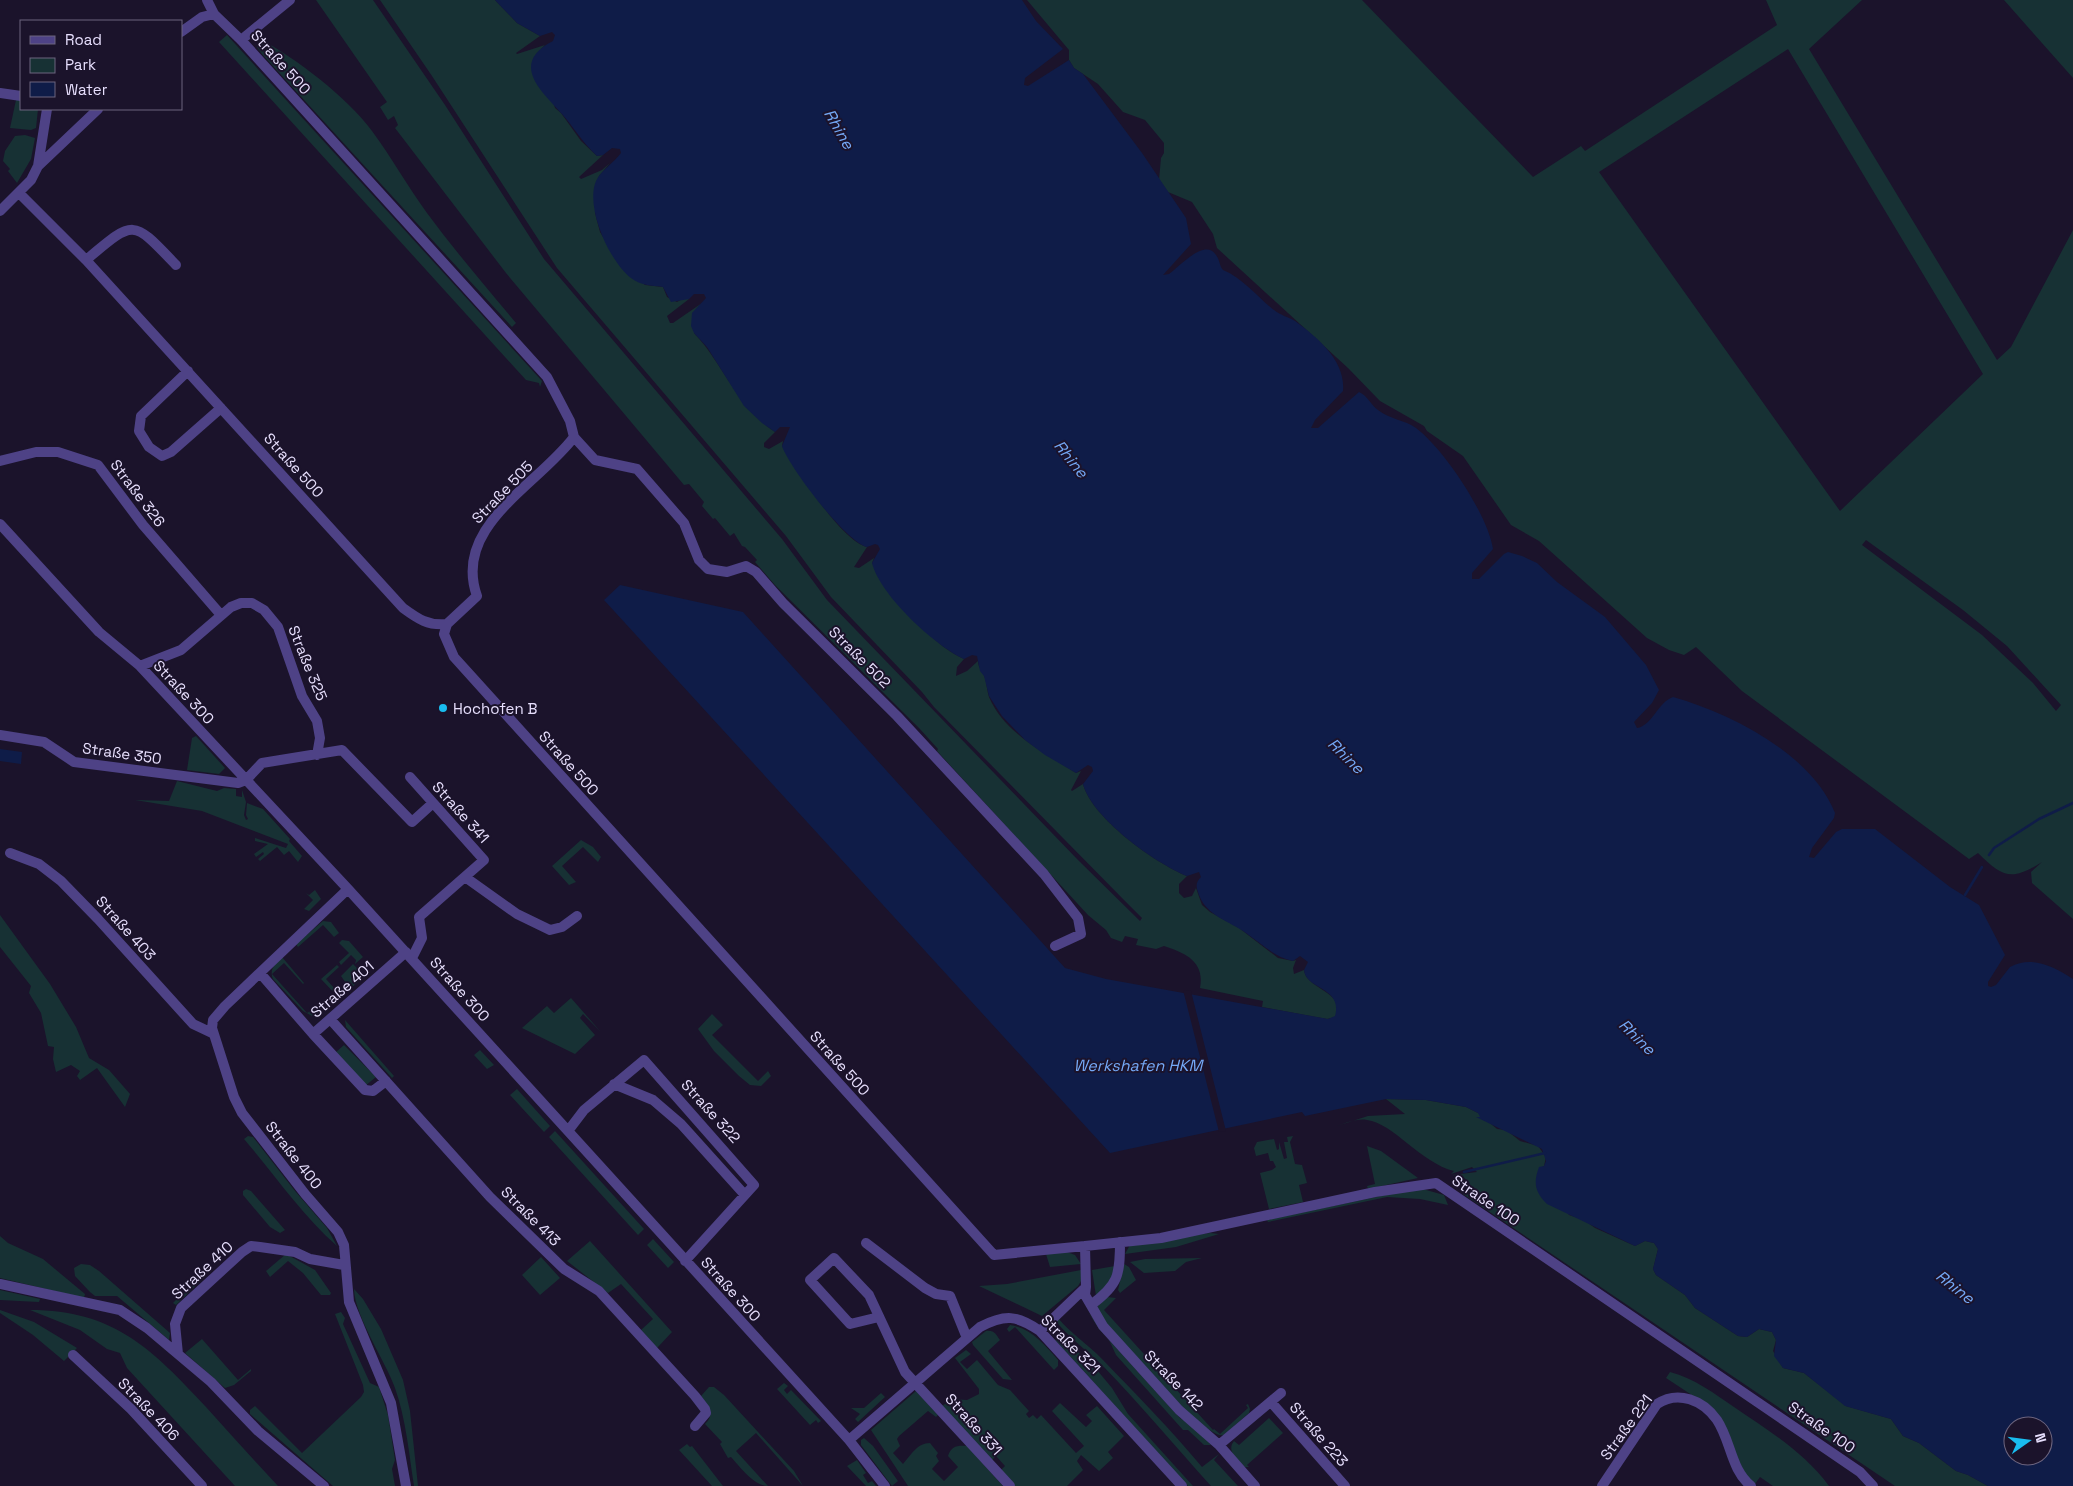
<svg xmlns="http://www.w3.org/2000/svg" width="2073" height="1486" font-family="'Space Grotesk',sans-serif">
  <rect width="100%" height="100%" fill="#1b132b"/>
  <path fill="#173134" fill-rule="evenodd" d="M316,0h57l72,105 99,154 238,280 45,61 251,260 62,61 2,-3 -19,-19 -189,-192 -12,-15 -91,-95 -45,-61 -229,-268 -125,-192 -52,-76h115l22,23 23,13 -24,17 1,1 28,-9 -4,4 14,59 6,5 20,28 16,15 6,-1 -24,22 2,2 21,-9 8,-7 -11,13 -4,10v27l5,19 15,25 30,28 18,2 4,10 10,5 5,-3h7l-22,17 3,7h3l29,-20 -6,7 -2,23c30,32 43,74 81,99l-11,11v4l5,2 14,-8 -1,5c14,23 59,95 85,101l-13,20 5,1 15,-10 -2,5c26,33 52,78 92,96l-7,8 -1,9 11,-5 11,-10c0,7 5,11 7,17 2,7 2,13 4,19 16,37 56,56 87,76l5,-2 -10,19 1,1 11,-7c9,34 72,79 104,92l-8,8v9l5,5 8,-2 4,-8 6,17 8,7 29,16 39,30 15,3 3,-1 -3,8 1,6 10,-4c2,20 43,21 31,47l-8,2 -65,-12 1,-6 -63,-13c5,-26 -14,-35 -36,-42l-8,3 -20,-4 2,-6 -13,-3 -3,6 -11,-4 -5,-8 -18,-15 -151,-164 1,-2 -19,-21 -144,-143 -20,-23 2,-2 -12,-13 -3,-1 -8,-13 -4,3 -15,-18 -2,1 -11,-13 2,-4 -15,-18 -5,1 -178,-212 -111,-145 3,-3 -4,-9 -6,4 -8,-13 7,-5z
    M1027,0h335l171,177 48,-31 4,5 192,-126 -11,-25h96l-53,49 188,311 14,-13 62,-117v689l-41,-36 -1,-11 11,-10c-30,19 -39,16 -64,-9l-9,6 -227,-168 -46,-44 -12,8 -15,-5 -22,-12 -108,-97 -28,-16 -48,-69 -36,-25 -3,-5 -44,-25 -32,-33 -131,-120 -4,-14 -21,-32 -24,-10 -9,-12 2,-22 3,-5v-10l-19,-23 -22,-8 -25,-28 -24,-16 -5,-8v-10zM1788,49l195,325 -143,137 -241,-339zM1866,540l97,70 44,36 54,59 -5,6 -23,-28 -51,-48 -120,-90z
    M2004,0h69v78z
    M227,35l315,346 -2,6 -1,-4 -13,-3 -307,-338z
    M258,38c38,20 89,59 114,93 20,27 36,56 55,82 28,38 59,74 89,110l-4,4 -250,-273 -5,-7z
    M16,100h5v9h17l-2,19 -5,2 -21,-2z
    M25,135l10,3 -4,21 -14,24 -9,-12 2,-2 -7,-8 2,-10 10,-15z
    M196,736l29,32 -6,6 -32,-4 5,-32z
    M177,781l40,10 7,-3 12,1v7l6,1v-7l4,12 -2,13 2,5 2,-1 -2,-4 1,-12 16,6 27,30 -1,2 13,15 -4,6 -9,-11 -5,4 -7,-8 -17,14 -2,-2 6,-5 -1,-2 -7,5 -2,-3 14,-10 -13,-3v-3l31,10 2,-4 -86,-33 -67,-11 34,1z
    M581,840l12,7 8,10 -3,5 -15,-15 -21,19 14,16 -7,3 -17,-19z
    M315,890l6,9 -12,12 -5,-2 9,-9 -7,-7 3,2z
    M0,915l50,69 26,43 13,31 20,12 21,24 -5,13 -28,-39 -17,12 -3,-4 3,-5 -9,-6 -15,7 -3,-13 1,-12 -6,-1 -7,-33 -12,-20 2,-7 -31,-39z
    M323,921l8,1 8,11 -5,4 -11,-12 -25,22 -2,-3z
    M342,940l7,1 14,16 -8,7 1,-4 -5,-5 -10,10 -2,-3 10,-9 -10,-10z
    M282,957l22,26 -1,1 -19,-21 -12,11 35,39 6,-4 2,4 -3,3 -9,-5 -30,-32c-4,-10 2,-15 9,-22z
    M353,964l12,12 -15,13 -9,-13z
    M337,965l2,2 -13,12 9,10 6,-2 5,5 -7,6 -18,-19z
    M571,998l29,33 -17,-17 -3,4 15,17 -20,19 -53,-26 25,-22 7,7z
    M712,1014l11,11 -11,10 46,46 10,-10 3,5 -10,10 -11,-1 -11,-9 -25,-25 -16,-22z
    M345,1020l49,56 -2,2 -46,-51z
    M344,1045l32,32 -11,9 -30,-33z
    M480,1050l14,15 -7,4 -13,-14z
    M517,1089l33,37 -6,6 -34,-37z
    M1386,1099l40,1 40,7 12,6 19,16 9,1 14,11 18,5 8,11 -2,9 -3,2 28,47 15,5 11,8 40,18 10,-5 9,2 4,6 -5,20 3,6 29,20 10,13 43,28 9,1 12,-8 13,3 4,8 -3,11 10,17 21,5 42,33 45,13 12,17 16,7 37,28 12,4 20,11h-93l-432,-292 7,-11 -7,-6 -11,-2 25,-3 -5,-5 -21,7 3,-3c-33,-8 -61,-48 -87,-51 -10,-2 -21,3 -30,6l31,-10 37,-2z
    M555,1131l89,98 -6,6 -89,-98z
    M248,1136l5,1 42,54 32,37 10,18c-36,-32 -62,-71 -93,-107z
    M1293,1136l-3,6 5,22 7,1 5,18 -8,2 4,17 -34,7 -9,-36 12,-3 4,-3 -3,-6h-3l-2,-8 -12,3 -2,-8 3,-6 17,-3 3,11 2,-1v-7l5,17 3,-1 -3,-16h4l-1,-5z
    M1367,1146l14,5 37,27 -50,11 -1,-3 8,-2z
    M1419,1188l25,7 4,10 -28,-6 -33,-2 -119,25 -1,-2z
    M246,1189l5,2 34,39 -5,3 -10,-6 -27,-32v-4z
    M1210,1233l9,1 -43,13 -51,7 6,-11z
    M0,1236l8,7 35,16 42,35 -1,4 -84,-20z
    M653,1239l21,23 -6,6 -21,-23z
    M590,1241l82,91 -15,16 -16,-18 12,-11 -32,-35 -13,9 -41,-32z
    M1067,1252l8,3 6,9 -31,3 -4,-13z
    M286,1254l29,16 16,23 -1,2h-9l-18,-22 -15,-12 -18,16 -4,-6z
    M541,1257l19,21 -20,17 -18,-20z
    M1202,1258l-16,4 -11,9 -31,2 -14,-11 15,-3z
    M81,1264l9,1 9,6 71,62 -1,7 -52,-44h-22l-5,-4 -15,-16 -1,-8z
    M1124,1264l5,3 7,13 -16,13 -2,-3z
    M1115,1266l-3,16 -16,14 -4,-26z
    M1081,1270v11l-3,5 -36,30 -63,-30 28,-2z
    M204,1271l2,5 -30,29 -3,-2z
    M354,1289l9,10 18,30 22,51 7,31 8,75h-4c-5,-32 -8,-67 -19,-98 -10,-28 -40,-71 -41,-99z
    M0,1290l40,9 -1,3 -39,-2z
    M1107,1297l9,1 -12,12 109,120 1,-1 6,5 28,-26 -2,-3 2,-1 2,5 -1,4 -25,22c-18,7 -106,-98 -122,-116l-5,-12z
    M0,1310l34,12 43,26 -13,13 -31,-26 -33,-22z
    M30,1310c84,0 122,39 176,97 24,27 48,53 72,79h-43l-108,-118 -7,-15 -13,-4 -27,-19z
    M341,1312l4,6 -2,6 27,59 9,4 9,28 7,45 -3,9 3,17h-62l-83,-72v-4l5,-4 47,47 59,-56 3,-5 -1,-7 -28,-71z
    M1088,1312l11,17 81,89 16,10 15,17h-7l-16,-15h-5l-67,-75 -6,-13z
    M1058,1318c13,16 30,26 45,42 34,35 68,70 99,107l17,-13 -5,6 24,26h-27c-36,-40 -71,-82 -109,-121 -10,-10 -42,-35 -46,-45z
    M1010,1325c21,3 35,20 48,35v6l-4,4 -39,-43 -6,5 -2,-3z
    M986,1331c9,-1 10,4 14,9l-12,11 24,29 -9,-1 -30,-34 -1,-3z
    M1053,1331l39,33 20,24 16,26 65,72h-5l-132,-145z
    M202,1339l36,41 13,-11v2l-17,14 -9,3 -40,-35z
    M966,1350l5,4 -11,8 7,7 10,-9 21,25 12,5 19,21 -3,3 3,4 4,-3 4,4 4,-4 35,38 8,-7 -32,-35 8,-8 26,24 6,-6 -6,-6 11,-9 27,30 -16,16 5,6 -14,13 -18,-16 -4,6 6,9 -16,16h-52l-14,-16 4,-4 -9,-10 -4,4 -50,-54 10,-7 15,1 12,-6v-5l-24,-31z
    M1670,1372c24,6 45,22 64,35 35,24 70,45 95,79h-56l-13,-9 -5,7 -7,-5 -35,-70 -47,-31z
    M784,1383l4,3 -4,4 3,4 4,-4 30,31 -3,2 -2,-3 -6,5 -33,-36z
    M709,1387h5l10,8 70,76 9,15 -47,-53 -20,18 32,35c-14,0 -28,-19 -37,-29l-3,1 -8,-14 2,-2 -17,-18c11,-11 3,-18 -4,-28z
    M916,1391l22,24 -2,2 -8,-6 -29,25 -2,3 3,7 -7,7 10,11c8,-9 14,-21 27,-21l8,10 -2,3 3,5 -7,8 12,12 14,-14 -10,-11c3,-10 10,-11 19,-10l36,40h-95l-37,-56z
    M881,1393l4,4 -27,25 -3,-3 5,-5 -9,-6h13z
    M1269,1418l14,15 -36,32 2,2h-4c-8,-8 -19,-16 -11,-26l5,4z
    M864,1438l9,8 25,35 -6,5 -31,-41v-5z
    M687,1444l3,3 2,-1 31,40h-11l-33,-36z
    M857,1460l9,13 -3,2 5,8 4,-2 4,5h-10l-19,-20z"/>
  <path fill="#0f1c48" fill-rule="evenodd" d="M495,0h527l14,21 27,28 -38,29 -1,7 4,1 41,-26 5,8 9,6 59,79 44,65 5,26 -28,31 6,-1c11,-8 36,-36 47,-19 4,5 3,10 7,15 20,8 34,27 51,40 6,5 14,7 21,11 22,16 51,40 48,70l-28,29 -4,8h7l41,-36c9,4 12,13 19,18 11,9 27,10 38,18 28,21 72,87 77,121l-21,24v6h7l25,-25 4,-2 14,4 15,7 20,19 48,35 41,48 13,25 -7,13 -18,19 3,6c15,-2 21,-26 36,-31 57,16 139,57 162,116l-1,5 -22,30 -3,9 5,1 22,-26 6,-3h33l75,58 29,18 26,50 -17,27v4l3,1 5,-2 14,-18c22,-12 44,0 63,12v507h-85l-20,-11 -12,-4 -37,-28 -16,-7 -12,-17 -46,-13 -41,-33 -21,-5 -9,-12 2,-16 -4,-8 -13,-3 -12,8 -9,-1 -43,-28 -10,-13 -29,-20 -3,-6 5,-20 -4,-6 -9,-2 -10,5 -88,-42c-12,-12 -14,-21 -8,-37l5,-1 2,-5 -4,-12 -66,-32h4l-2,-4 -12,-6 -40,-7 -40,-1 -81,17 -3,-4 -192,41 -506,-553 16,-15 123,27 322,356 41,11 222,40 7,-3c8,-29 -29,-26 -31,-46l4,-8 -8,-6 -7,5c-19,-4 -31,-17 -47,-28 -17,-12 -39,-17 -47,-38 -3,-8 -4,-12 2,-18l-2,-5 -12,4c-32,-13 -95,-58 -104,-92l10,-13 -1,-4 -4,-2 -12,8 -31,-18 -20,-15 -23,-24 -13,-20 -5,-20 -4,-5 -3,-15 -5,-1 -8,4c-30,-14 -84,-64 -92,-96l8,-14 -2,-4 -3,-1 -8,3c-21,-5 -78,-80 -85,-101l8,-19h-10l-5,5 -13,-9 -18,-17 -37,-59 -13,-14 -3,-7 1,-13 14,-15 -2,-4h-10l-5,5 -18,3 -8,-15c-12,-2 -22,-1 -32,-9 -22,-17 -46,-71 -35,-97 5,-11 18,-18 25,-28l-1,-4 -8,-1 -9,7 -6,1c-14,-13 -22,-27 -35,-42 -19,-22 -54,-50 -9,-73l2,-6 -3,-3 -12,4 -23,-13zM2013,1426h30v30h-30z
    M0,749l22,3 -1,12 -21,-3z"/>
  <path fill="#1b132b" d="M1183,990l8,1 35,140 -7,1z"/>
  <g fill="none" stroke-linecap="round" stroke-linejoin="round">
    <path stroke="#0f1c48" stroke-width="2.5" d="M1989,855l5,-7 45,-29 34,-16
      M1965,895l17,-28
      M1464,1172l81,-19"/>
    <path stroke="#4e4286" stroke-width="10" d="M207,0l7,14
      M181,32l21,-15 12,-3 27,26 306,337 23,44 4,16
      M241,40l49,-40
      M0,93l21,3
      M38,166l9,-57
      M19,193l67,67 317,348c15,11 25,18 44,16
      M0,211l31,-31 7,-14 60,-57
      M86,260c49,-41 46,-41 90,5
      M188,371l-47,45 -2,15 10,16 13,9 9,-4 50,-44
      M574,437l21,23 42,9 47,54 15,37 9,9 19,3 19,-6 10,6 27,31 114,113 147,158 34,44 3,16 -26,12
      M0,461l36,-9h22l40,13 45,60 78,90
      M0,524l99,108 41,34 208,223 501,551 36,46
      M447,624l-3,10 10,23 540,598 91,-9
      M447,624l30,-28c-25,-70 61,-111 97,-159
      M140,666l41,-16 50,-43 10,-4h11l12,7 14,17 24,69 15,25 3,17 -3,17
      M0,735l44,7 30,20 164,21 8,-3 16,-17 80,-13 70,72 21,-19
      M410,777l74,83 -65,57 3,21 -10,20
      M10,853l29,11 22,17 37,38 95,105 19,9
      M465,877l52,37 33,16 12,-3 15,-11
      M348,889l-123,117 -12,14 -1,8 22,69 8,16 63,81 33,38 6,13 5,57 42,101 15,83
      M260,973l53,61 93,-82
      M330,1019l160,178 74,72 35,22 96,105 10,13 1,4 -11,13
      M313,1034l52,56 8,1 13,-10
      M614,1084l39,16 28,24 63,70
      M568,1131l16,-21 60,-50 110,125 -69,76
      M866,1243l59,45 11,6 14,2 17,42
      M0,1284l120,26 27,18 64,54 47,49 66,55
      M1086,1287l-1,8 18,31 76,84 40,35 36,41
      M1091,1305c27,-20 29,-29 29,-63
      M879,1317l-29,7 -40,-44 24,-22 35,37 36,77 105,114
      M1040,1331l46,-44 -1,-41 76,-8 214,-46 61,-9 424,289 13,14
      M178,1354l-3,-30 6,-16 61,-56 9,-6 9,1 35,5 15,7 34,6
      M73,1355l58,54 71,77
      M1271,1402l74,84
      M849,1440l131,-113c25,-13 37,-12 60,4l142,155
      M1219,1445l62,-52
      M1602,1486l55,-82c21,-14 46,-4 60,16 14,21 14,50 34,66"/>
  </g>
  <circle fill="#19bcef" stroke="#1b132b" stroke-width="2" cx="443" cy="708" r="5"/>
  <g text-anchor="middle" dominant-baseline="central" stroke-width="4" stroke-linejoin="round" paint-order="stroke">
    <g font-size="15" fill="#e7dffd" stroke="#1b132b">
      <text transform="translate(281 62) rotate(48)">Straße 500</text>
      <text transform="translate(294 465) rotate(48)">Straße 500</text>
      <text transform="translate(502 492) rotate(-46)">Straße 505</text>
      <text transform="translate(138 493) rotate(53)">Straße 326</text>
      <text transform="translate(860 657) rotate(45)">Straße 502</text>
      <text transform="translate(308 663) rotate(68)">Straße 325</text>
      <text transform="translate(184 692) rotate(47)">Straße 300</text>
      <text transform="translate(122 753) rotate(8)">Straße 350</text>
      <text transform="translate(569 763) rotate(48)">Straße 500</text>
      <text transform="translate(461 812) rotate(48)">Straße 341</text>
      <text transform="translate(126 928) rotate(48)">Straße 403</text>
      <text transform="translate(342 989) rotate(-41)">Straße 401</text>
      <text transform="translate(460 989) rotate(48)">Straße 300</text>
      <text transform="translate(840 1063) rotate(48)">Straße 500</text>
      <text transform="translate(711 1111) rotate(48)">Straße 322</text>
      <text transform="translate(294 1155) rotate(52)">Straße 400</text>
      <text transform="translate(1486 1200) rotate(34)">Straße 100</text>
      <text transform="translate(531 1216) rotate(45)">Straße 413</text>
      <text transform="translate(202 1270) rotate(-43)">Straße 410</text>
      <text transform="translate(731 1289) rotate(48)">Straße 300</text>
      <text transform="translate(1071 1344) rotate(45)">Straße 321</text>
      <text transform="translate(1174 1380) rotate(46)">Straße 142</text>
      <text transform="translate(149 1409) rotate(46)">Straße 406</text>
      <text transform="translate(974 1424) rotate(48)">Straße 331</text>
      <text transform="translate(1626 1427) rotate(-54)">Straße 221</text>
      <text transform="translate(1822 1427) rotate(35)">Straße 100</text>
      <text transform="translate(1319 1434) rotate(49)">Straße 223</text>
    </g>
    <g font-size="15" fill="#e7dffd" stroke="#1b132b" text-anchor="start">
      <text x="453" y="708">Hochofen B</text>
    </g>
    <g font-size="16" font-style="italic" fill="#74a8f6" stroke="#1b132b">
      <text transform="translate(839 129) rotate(60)">Rhine</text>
      <text transform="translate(1071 459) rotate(51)">Rhine</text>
      <text transform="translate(1346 756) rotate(44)">Rhine</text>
      <text transform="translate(1637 1037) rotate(44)">Rhine</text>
      <text x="1138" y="1065">Werkshafen HKM</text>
      <text transform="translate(1955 1287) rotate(38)">Rhine</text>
    </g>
  </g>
  <rect x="20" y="20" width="162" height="90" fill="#1b132b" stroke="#6d657f"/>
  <rect x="30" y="36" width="25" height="8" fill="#4e4286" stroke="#6d657f"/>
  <text x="65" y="45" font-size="15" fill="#e7dffd">Road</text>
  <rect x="30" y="58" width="25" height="15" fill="#173134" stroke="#6d657f"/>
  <text x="65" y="70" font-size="15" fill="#e7dffd">Park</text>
  <rect x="30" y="82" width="25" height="15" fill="#0f1c48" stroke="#6d657f"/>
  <text x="65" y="95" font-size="15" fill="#e7dffd">Water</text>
  <g transform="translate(2028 1441) rotate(76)"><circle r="24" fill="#1b132b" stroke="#6d657f"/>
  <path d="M0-4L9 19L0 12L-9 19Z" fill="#19bcef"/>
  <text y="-8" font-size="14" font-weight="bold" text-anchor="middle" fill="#e7dffd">N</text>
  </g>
</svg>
